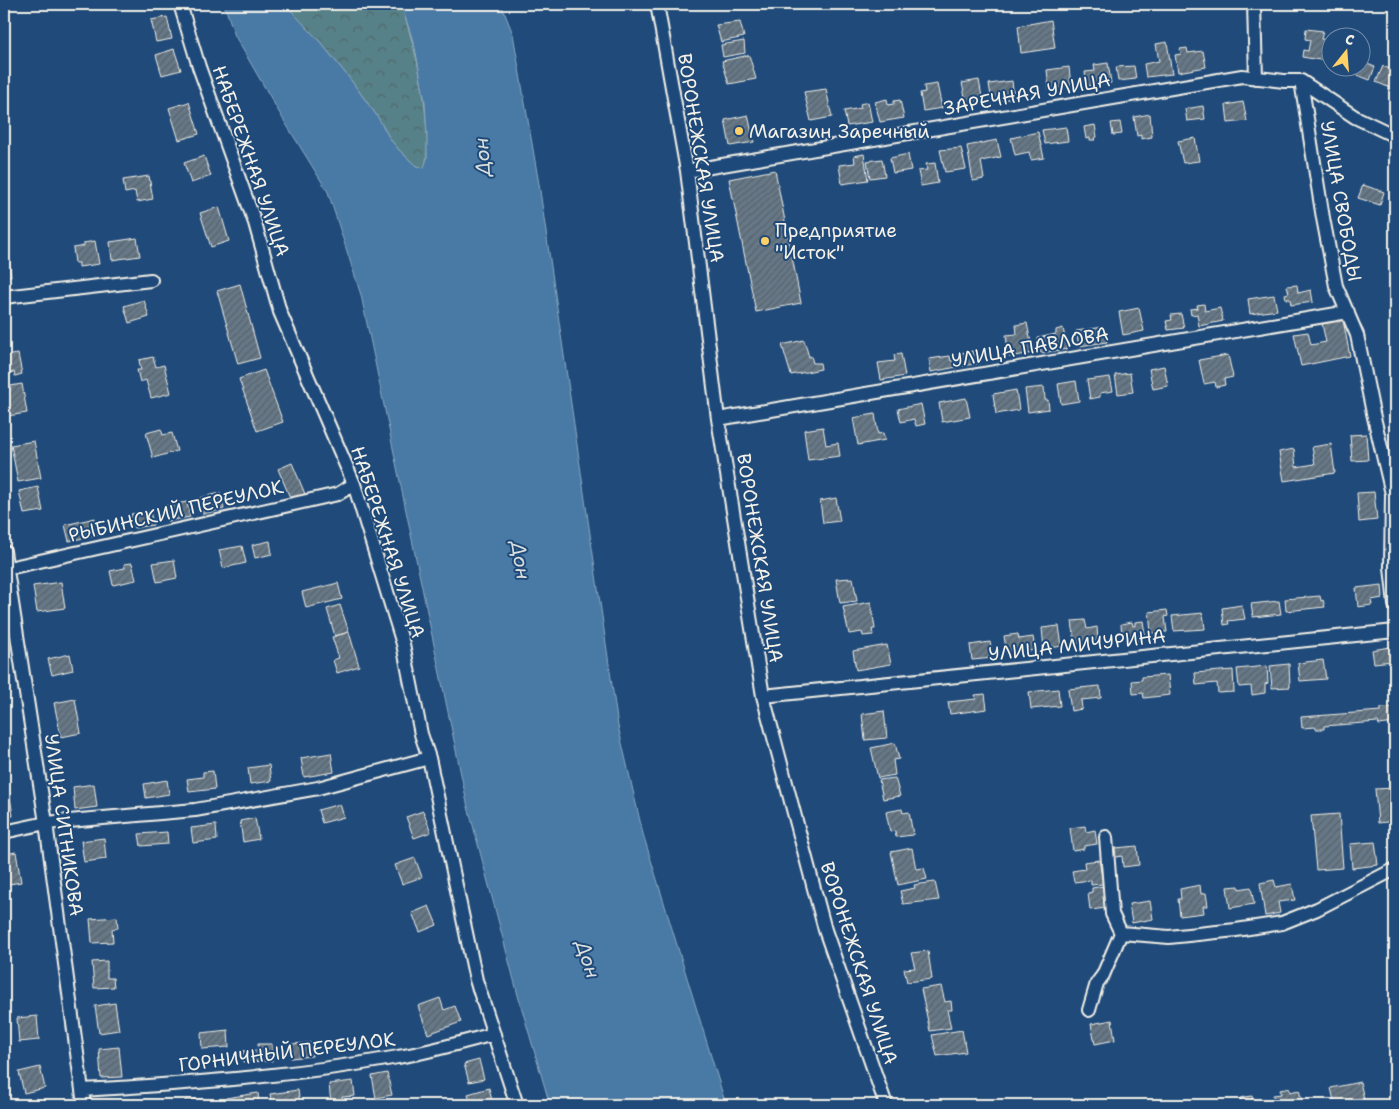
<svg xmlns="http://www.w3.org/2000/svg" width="1399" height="1109" font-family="'Shantell Sans',sans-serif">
  <defs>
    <pattern id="forest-crowns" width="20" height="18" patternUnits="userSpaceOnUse" patternTransform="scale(1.25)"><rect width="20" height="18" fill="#578188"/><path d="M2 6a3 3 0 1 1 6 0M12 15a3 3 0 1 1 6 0" fill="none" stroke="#51676a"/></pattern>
    <pattern id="building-hatch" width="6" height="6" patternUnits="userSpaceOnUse" patternTransform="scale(1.25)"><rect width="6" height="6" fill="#667887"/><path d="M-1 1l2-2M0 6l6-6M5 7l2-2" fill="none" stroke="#59626a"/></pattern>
  </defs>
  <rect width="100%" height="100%" fill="#1f4a7a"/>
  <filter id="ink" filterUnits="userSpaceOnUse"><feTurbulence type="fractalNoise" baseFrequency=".02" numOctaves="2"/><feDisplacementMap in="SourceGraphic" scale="10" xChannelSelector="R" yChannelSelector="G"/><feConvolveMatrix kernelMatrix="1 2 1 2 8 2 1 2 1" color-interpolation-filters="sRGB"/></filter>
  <g filter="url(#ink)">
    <path fill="url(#forest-crowns)" stroke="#a6b9b8" d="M286,4h115c12,38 23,77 25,117 2,16 2,32 -1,47l-9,-2 -17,-16 -9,-11 -13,-23 -27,-37 -29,-36 -35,-37z"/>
    <path fill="#4979a5" stroke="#8da9c0" d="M224,4h62l1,2 34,37 29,36 27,37 13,23 9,11 17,16 8,2 3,-10v-22l-2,-34 -10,-55 -14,-43h100l12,30 26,150 79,542 25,108 83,271h-176l-31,-106 -52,-196 -106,-508 -33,-103 -45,-73 -48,-83z"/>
    <path fill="url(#building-hatch)" stroke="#f4f1e8" d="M167,17l5,22 -16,3 -5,-22z
      M1051,20l4,28 -34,5 -3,-27z
      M740,22l4,15 -23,5 -5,-17z
      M1306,29l17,2 -2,8 11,2v21l-30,-5 1,-7 5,1 2,-11 -5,-1z
      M744,41l1,12 -22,4 -2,-12z
      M1167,42l5,32 -26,3 -2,-13 15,-3 -3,-17z
      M1187,48l1,5 15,-2 3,16 -28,5 -3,-17 6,-1 -1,-5z
      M174,49l7,21 -19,5 -6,-20z
      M749,55l7,24 -27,5 -7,-23z
      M1362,62l13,5 -5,13 -18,-7 2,-5h8z
      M1108,63l3,20 -24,3 -2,-14 10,-1 -1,-6z
      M1134,66l2,13 -18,2 -2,-14z
      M1383,66l11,5 -1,3 2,1v15l-19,-8z
      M1069,67l2,19 -22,3 -2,-19z
      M979,80l4,23 -16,3 -5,-23z
      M1012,81l2,17 -22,4 -3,-18z
      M937,84l5,24 -19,3 -3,-18 5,-1 -1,-6z
      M826,89l6,28 -21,4 -7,-29z
      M887,99l1,6 6,-1v-3l6,-1 4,18 -24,4 -5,-20z
      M189,102l10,32 -20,6 -10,-32z
      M868,102l4,20 -25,4 -3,-15 17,-3 -1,-4z
      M1243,102l4,19 -19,2 -2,-18z
      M1203,106l2,13 -18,2 -2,-12z
      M1150,114l2,23 -11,2v-4l-4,1 -3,-19z
      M748,115l6,27 -24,4 -5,-26z
      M1120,122l2,12 -9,1 -2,-12z
      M1095,125l2,12 -3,1 1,2h-5v-2l-4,1 -2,-12z
      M1066,127l2,14 -23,3 -3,-14z
      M1038,132l6,26 -13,2 -2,-8 -14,3 -4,-17z
      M1195,138l4,23 -16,2 -5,-22z
      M997,140l4,17 -20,4 3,18 -11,2 -6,-35z
      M961,148l5,21 -21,3 -5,-22z
      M864,154l4,26 -26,4 -3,-19 16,-2 -1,-7z
      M908,154l3,16 -18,3 -3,-15z
      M204,156l7,20 -20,7 -7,-20z
      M882,159l3,17 -15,2 -3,-17z
      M935,163l3,20 -17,3 -3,-15 9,-1 -1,-6z
      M775,170l26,133 -45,9 -27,-133z
      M149,176l4,23 -16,3 -2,-11 -10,2 -2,-13z
      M1363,185l21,7 -4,13 -22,-7z
      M219,207l10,34 -18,6 -11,-34z
      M137,238l3,18 -28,4 -2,-18z
      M95,241l4,23 -20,3v-4h-4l-2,-15 11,-2v-3z
      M4,259v3l5,-2 2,16 -7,1z
      M240,284l20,74 -22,6 -21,-73z
      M1297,285l1,8 13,-3 2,12 -22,3 -1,-6h-4l-1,-5 4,-1 -2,-7z
      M1274,295l3,15 -27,4 -2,-15z
      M144,300l5,17 -20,6 -5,-17z
      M1204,304l1,7 15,-3 3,13 -24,5 -2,-12 -6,1 -1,-6 8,-1 -1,-3z
      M1139,308l5,23 -21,4 -4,-23z
      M1181,314l3,14 -16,2 -2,-9 6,-1 -1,-5z
      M1343,320l7,36 -49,10 -7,-32 14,-2 3,13 15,-3 -4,-18z
      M1027,323l6,30 -24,4 -3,-22 11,-1 -1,-9z
      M1104,327l3,15 -28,4 -3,-15z
      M1063,328l4,21 -26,4 -3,-15 18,-4v-4z
      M804,340l5,17 2,-1 2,7h7l1,6 -30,6 -9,-30z
      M973,351v4l6,-1 1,9 -17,3 -2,-13z
      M18,354l4,20 -7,2 -1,-4 -10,2v-18z
      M901,354l4,22 -24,4 -3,-17 17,-2 -1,-6z
      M1228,355l5,22 -9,2 1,6 -9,2 -1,-5 -11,2 -5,-24z
      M950,356l1,5 4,-1 2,7 -26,5 -2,-13z
      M153,357l3,10 8,-2 7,28 -20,5 -5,-18 -6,2 -3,-12h4l-2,-10z
      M1164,366l4,20 -15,3 -4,-20z
      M264,370l19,52 -26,9 -18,-52z
      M1130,373l3,19 -15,2 -3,-19z
      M1110,377l3,14 -13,2v4l-10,2 -3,-19z
      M1076,381l3,20 -18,3 -3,-20z
      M22,384l5,29 -20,3 -3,-18v-11z
      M1044,387l1,13h3l1,9 -21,3 -3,-23z
      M1016,390l3,20 -23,4 -3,-20z
      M966,398l4,19 -28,5 -3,-19z
      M921,404l4,20 -9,2 -2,-7 -13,3 -3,-13z
      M875,414l3,20 5,-1 2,7 -27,5 -5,-27z
      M823,427l3,18 12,-2 2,13 -32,4 -4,-30z
      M161,429l2,6 9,-2 5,18 -24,7 -7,-25z
      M1366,434l2,26 -16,1 -2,-26z
      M34,441l7,37 -23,4 -7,-37z
      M1331,444l4,29 -51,8 -5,-29 15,-3 2,18 19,-3 -3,-17z
      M292,463l13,31 -14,6 -13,-31z
      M38,487l5,24 -19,3 -5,-23z
      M1374,492l3,28 -18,2 -2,-29z
      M220,493l4,16 -21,5 -3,-16z
      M836,498l4,23 -17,2 -3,-22z
      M187,502l3,15 -23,4 -3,-15z
      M150,511l3,14 -19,3 -3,-14z
      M95,518l3,17 -29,6 -4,-16z
      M270,541l2,13 -17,4 -3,-13z
      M242,546l4,17 -23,5 -4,-18z
      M174,560l3,18 -20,4 -4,-19z
      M132,563l4,17 -23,5 -3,-14 15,-3 -1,-4z
      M853,578l4,23 -17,2 -4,-24z
      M61,582l4,26 -28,4 -4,-26z
      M338,583l4,16 -36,9 -4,-16z
      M1382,585l1,13 -12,2 1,5 -14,2 -2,-19z
      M1320,596l1,5 2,-1 2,7 -39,4 -1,-12z
      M1279,601l2,13 -28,3 -2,-13z
      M871,602l4,27h-3l1,6 -10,1 -1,-4 -13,2 -6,-27z
      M340,605l9,27 -14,4 -8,-27z
      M1242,605l3,14 -17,2 1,3 -5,1 -2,-17z
      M1167,610l1,6 -3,1 2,15 -16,1 -2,-21z
      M1203,613l2,16 -31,2 -2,-15z
      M1085,620l2,9 10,-2 1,14 -23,3 -3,-23z
      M1143,621l2,13 -7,1 1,5 -6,1 -1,-6 -10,1 -1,-12 11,-2 1,4h2v-4z
      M1059,626l3,20 -18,3 -2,-21z
      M349,632l10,34 -22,7 -4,-13 6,-2 -7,-21z
      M1018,634l1,5 14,-2 2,13 -28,4 -3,-18z
      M990,642l3,16 -21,2 -2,-15z
      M887,645l4,19 -35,6 -3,-19z
      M1390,647l2,14 -18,2 -2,-13z
      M70,654l3,16 -21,5 -4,-16z
      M1323,660l3,19 -26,2 -2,-18z
      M1289,664l1,23 -18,1 -2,-22z
      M1267,666l1,17 -3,1v9l-13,2 -1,-9 -12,1 -2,-18z
      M1233,670l1,22 -16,1 -1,-10 -21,2 -1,-12z
      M1168,675l2,20 -26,3 -1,-5 -10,1 -1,-13 10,-1v-3z
      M1100,686l1,12 -20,2 1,9 -11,2 -3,-22z
      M1058,689l2,17 -29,3 -2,-17z
      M985,694l2,15 -37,5 -2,-12 28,-3 -1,-4z
      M75,699l6,34 -20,4 -7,-34z
      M1395,707v16l-16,2 -1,-3 -54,4v3h-8l-1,-2 -13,1 -1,-11 80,-6v-3z
      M884,711l3,27 -22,2 -3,-26z
      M895,743l4,16 -6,1 2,15 -17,3 -7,-30z
      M331,753l3,19 -30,5 -3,-19z
      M269,765l2,16 -21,3 -2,-16z
      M213,771l2,18 -26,3 -2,-13 16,-2v-5z
      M895,778l5,18 -17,3 -4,-19z
      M167,780l2,14 -23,4 -2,-14z
      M8,783l5,33 -9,1v-33z
      M94,784l3,23 -22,3 -2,-23z
      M1395,788v33l-17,2 -3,-34z
      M340,804l4,13 -22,6 -4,-13z
      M902,809l1,4 6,-1 4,23 -17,2 -1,-6 -5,1 -4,-20z
      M423,811l8,21 -17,6 -8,-21z
      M1339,814l4,54 -27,2 -5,-54z
      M255,818l4,21 -16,3 -3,-21z
      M216,825l1,15 -24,3 -2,-15z
      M1085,826l1,6 9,-2 2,14 -13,2v3l-11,2 -3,-23z
      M167,832l1,12 -27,2 -2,-12z
      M104,838l2,21 -22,3 -3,-21z
      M1375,842l3,23 -26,3 -2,-24z
      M1137,846l2,19 -16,2 -1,-11 -6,1 -1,-9z
      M912,848l4,21 8,-1 3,11 -29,6 -7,-33z
      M16,852l5,30 -17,3v-12h2l-2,-19z
      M415,858l7,19 -20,7 -7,-19z
      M1099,860l4,24 -12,1v-5l-17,2 -2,-11 13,-2 -1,-7z
      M1274,880l2,7 16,-3 3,16 -17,2 2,11 -15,3 -5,-33z
      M935,882l4,18 -36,4 -3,-13 15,-3 -1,-3z
      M1200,885l1,9 5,-1 2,13h-5l1,7 -24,3 -2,-17h3l-1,-10z
      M1104,886l3,22 -17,2 -2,-17 4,-1v-4z
      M1239,886v3l12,-2 3,17 -24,4 -3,-21z
      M1150,901l3,18 -21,4 -3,-19z
      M429,906l8,19 -17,7 -8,-19z
      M117,917l1,11 -6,1 1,13 -21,1 -2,-24z
      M928,951l4,28 -25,3 -3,-13 11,-1 -4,-15z
      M107,961v17h6l1,9 -20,1 -2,-26z
      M941,986l4,16 6,-1 1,9h-5l4,18 -21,3 -9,-42z
      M440,998l4,12 11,-4 6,16 -33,12 -10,-28z
      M115,1003l4,27 -20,3 -4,-27z
      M37,1016l2,24 -20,2 -2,-24z
      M1112,1020l3,20 -20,4 -4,-20z
      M228,1030l1,17 -27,2 -1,-16z
      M962,1030l4,22 -29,4 -5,-21z
      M311,1043l1,13 -21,2 -1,-14z
      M258,1044h14v17l-29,1v-11l15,-1z
      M119,1047l3,30 -21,1 -2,-29z
      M479,1060l5,19 -15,3 -5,-18z
      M40,1067l5,21 -21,5 -5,-21z
      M387,1073l5,22 -16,3 -4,-22z
      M353,1081l2,15 -13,1 1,6 -12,1 -2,-20z
      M1360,1082l4,17 -29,6 -4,-17z
      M489,1088l4,17h-22l-3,-11z
      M1289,1088l1,4 9,-2 4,15h-28l-2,-10 8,-1 -1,-4z
      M298,1090l2,15h-28l-2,-11z
      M258,1093l1,12h-32l-1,-7z
      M1252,1096l2,9h-12l-2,-7z
      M206,1099l1,6h-22v-5z"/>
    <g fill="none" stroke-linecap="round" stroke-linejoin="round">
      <g stroke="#f4f1e8" stroke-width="16">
        <path id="minor" d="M180,4l19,63 56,156 25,89 74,172 49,160 18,90 8,24 47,222 41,125
          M657,4l30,167 31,248 45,277 62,234 61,175
          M1254,4l2,74
          M1301,81l22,137 13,68 21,49 16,78 19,81 -1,73 4,38
          M687,171l555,-95 42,5h17l54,36 40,19
          M4,297l147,-17
          M718,419l630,-107
          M4,551l42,272 38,282
          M4,569l334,-75 16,-10
          M763,696l632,-65
          M4,832l42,-9 149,-13 123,-22 111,-30
          M1106,837l6,77 9,19 48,4 67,-7 46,-7 35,-14 78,-40
          M1089,1010l8,-27 6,-8 18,-42
          M82,1090c106,-6 212,-14 316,-33 33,-5 64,-15 96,-23"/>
      </g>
      <use href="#minor" stroke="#1f4a7a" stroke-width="12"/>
    </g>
  </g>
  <g fill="#ffd166" stroke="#1f4a7a" stroke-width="2">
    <circle cx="739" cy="131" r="5"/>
    <circle cx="765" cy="241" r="5"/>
  </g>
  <g text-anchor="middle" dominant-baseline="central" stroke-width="4" stroke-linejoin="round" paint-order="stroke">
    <g font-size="19" fill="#f4f1e8" stroke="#1f4a7a">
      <text transform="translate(1027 94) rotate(-10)">ЗАРЕЧНАЯ УЛИЦА</text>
      <text transform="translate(701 158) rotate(81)">ВОРОНЕЖСКАЯ УЛИЦА</text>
      <text transform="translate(251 161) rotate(71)">НАБЕРЕЖНАЯ УЛИЦА</text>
      <text transform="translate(1341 201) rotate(80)">УЛИЦА СВОБОДЫ</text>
      <text transform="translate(1030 347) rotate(-10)">УЛИЦА ПАВЛОВА</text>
      <text transform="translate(176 511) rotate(-13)">РЫБИНСКИЙ ПЕРЕУЛОК</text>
      <text transform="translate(388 542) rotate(72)">НАБЕРЕЖНАЯ УЛИЦА</text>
      <text transform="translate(760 558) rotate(81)">ВОРОНЕЖСКАЯ УЛИЦА</text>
      <text transform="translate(1077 645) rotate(-6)">УЛИЦА МИЧУРИНА</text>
      <text transform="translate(64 825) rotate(82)">УЛИЦА СИТНИКОВА</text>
      <text transform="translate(859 963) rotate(72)">ВОРОНЕЖСКАЯ УЛИЦА</text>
      <text transform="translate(287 1052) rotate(-7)">ГОРНИЧНЫЙ ПЕРЕУЛОК</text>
    </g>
    <g font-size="19" fill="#f4f1e8" stroke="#1f4a7a" text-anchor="start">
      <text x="749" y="131">Магазин Заречный</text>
      <text x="775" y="230">Предприятие<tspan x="775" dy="22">"Исток"</tspan></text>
    </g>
    <g font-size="20" font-style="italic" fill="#dadfde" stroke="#1f4a7a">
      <text transform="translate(482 157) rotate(-93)">Дон</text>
      <text transform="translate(521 560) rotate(81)">Дон</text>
      <text transform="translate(588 959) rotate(72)">Дон</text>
    </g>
  </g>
  <rect width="1399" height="1109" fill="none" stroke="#1f4a7a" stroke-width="20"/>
  <rect x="10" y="10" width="1379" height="1089" fill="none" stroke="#f4f1e8" stroke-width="2" filter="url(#ink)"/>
  <g transform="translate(1346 52) rotate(17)"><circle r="24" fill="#1f4a7a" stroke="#748da6"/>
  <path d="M0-4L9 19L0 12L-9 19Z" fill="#ffd166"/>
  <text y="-8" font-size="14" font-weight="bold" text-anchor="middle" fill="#f4f1e8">С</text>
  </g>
</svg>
